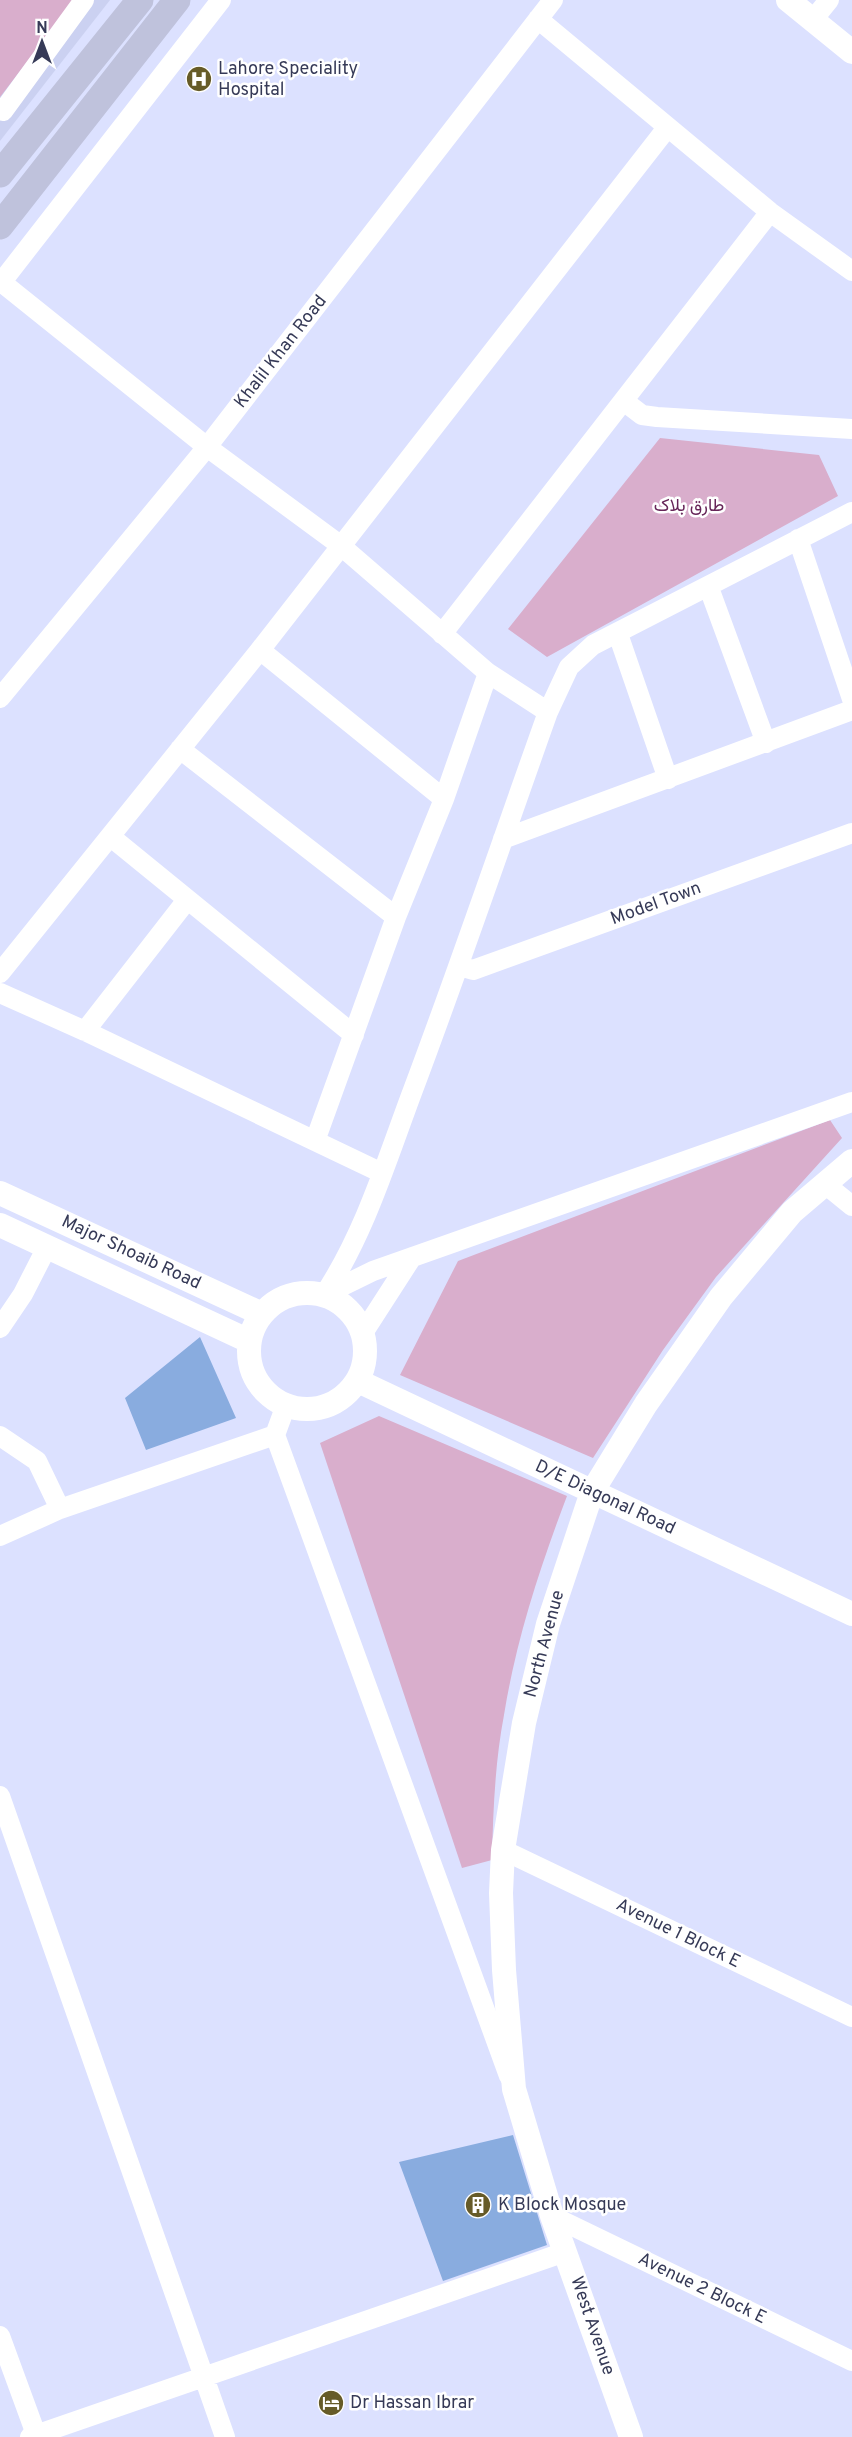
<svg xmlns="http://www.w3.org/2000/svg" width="852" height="2437" font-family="Overpass,Vazirmatn,sans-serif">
  <rect width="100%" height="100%" fill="#dce1ff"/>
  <path fill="#cbd1f1" d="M0,0h110l-110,141z"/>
  <path fill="#d9aecc" d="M0,0h75l-75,97z
    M660,438l159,17 19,41 -291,161 -39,-28z
    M830,1120l12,18 -126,139 -53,73 -70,108 -193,-83 58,-114z
    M379,1416l188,80c-27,71 -51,144 -63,219 -9,47 -11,97 -12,145l-30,8 -142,-425z"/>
  <path fill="#89acdf" d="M200,1337l36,81 -90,32 -21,-52z
    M513,2135l34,110 -104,36 -44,-119z"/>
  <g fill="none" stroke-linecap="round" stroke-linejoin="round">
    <path stroke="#fff" stroke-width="20" d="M538,19l232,193 82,59
      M812,21l17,-21
      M3,111l81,-111
      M0,281l207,166 133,98 148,128 60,39c-45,126 -88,253 -135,378 -26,69 -48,143 -89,205
      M0,284l221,-284
      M625,402l17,13 15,2 195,12
      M798,539l54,160
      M709,588l57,155
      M442,634l328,-422
      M618,634l50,145
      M260,650l407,-522
      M0,698l207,-251 346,-447
      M548,712l21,-45 24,-22 259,-133
      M180,749l216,168
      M111,837l243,198
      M503,839l349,-129
      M459,966l14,4 379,-137
      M0,973l260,-323 184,149
      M0,993l85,38 297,142
      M85,1031l102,-131
      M315,1141l81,-224 48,-118 44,-126
      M825,1184l27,22
      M324,1295l49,-24 479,-169
      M0,1328l23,-34 24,-47
      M363,1333l49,-76
      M275,1435l234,641
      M0,1436l37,25 23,48
      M0,1536l60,-27 215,-74 11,-30
      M0,1796l225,641
      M503,1850l349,167
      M552,2216l300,145
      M0,2336l37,101
      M30,2437l535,-185"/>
    <path stroke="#fff" stroke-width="24" d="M788,0l64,52
      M0,1193l262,121
      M0,1225l249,116
      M249 1351a58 58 0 1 1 116 0a58 58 0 1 1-116 0Z
      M358,1381l494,233
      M631,2437l-79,-221 -38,-127 -10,-119 -3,-77 2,-43 21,-127 24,-99 44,-132 54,-88 75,-107 71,-85 60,-51"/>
    <path stroke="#bfc2dc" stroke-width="27" d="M0,174l140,-174
      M0,226l177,-226"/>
  </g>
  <defs>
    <g id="hospital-disc" transform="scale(1.35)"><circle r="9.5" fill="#665b28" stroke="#fff"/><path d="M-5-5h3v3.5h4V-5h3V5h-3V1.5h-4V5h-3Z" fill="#fff"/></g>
    <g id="building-disc" transform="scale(1.35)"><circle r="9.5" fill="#665b28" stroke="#fff"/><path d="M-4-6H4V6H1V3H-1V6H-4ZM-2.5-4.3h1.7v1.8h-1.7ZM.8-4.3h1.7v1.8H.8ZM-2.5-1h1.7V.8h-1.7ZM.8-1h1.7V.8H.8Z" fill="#fff"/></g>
    <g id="hotel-disc" transform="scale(1.35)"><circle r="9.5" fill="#665b28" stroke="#fff"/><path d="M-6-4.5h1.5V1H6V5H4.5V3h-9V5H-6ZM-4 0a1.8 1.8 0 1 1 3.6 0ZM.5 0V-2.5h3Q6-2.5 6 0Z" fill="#fff"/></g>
  </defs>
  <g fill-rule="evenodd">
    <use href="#hospital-disc" x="199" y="79"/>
    <use href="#building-disc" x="478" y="2205"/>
    <use href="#hotel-disc" x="331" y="2403"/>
  </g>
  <g text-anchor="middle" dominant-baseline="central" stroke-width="5" stroke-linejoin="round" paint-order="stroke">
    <g font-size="18" fill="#363a57" stroke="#fff" text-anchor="start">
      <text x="218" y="69">Lahore Speciality<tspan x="218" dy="21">Hospital</tspan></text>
      <text x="498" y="2205">K Block Mosque</text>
      <text x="350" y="2403">Dr Hassan Ibrar</text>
    </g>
    <g font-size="18" fill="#363a57" stroke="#fff">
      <text transform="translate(281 352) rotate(-52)">Khalil Khan Road</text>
      <text transform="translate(656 904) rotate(-20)">Model Town</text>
      <text transform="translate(131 1253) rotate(25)">Major Shoaib Road</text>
      <text transform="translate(605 1498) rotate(25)">D/E Diagonal Road</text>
      <text transform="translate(545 1644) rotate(-75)">North Avenue</text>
      <text transform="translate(678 1934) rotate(26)">Avenue 1 Block E</text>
      <text transform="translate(702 2289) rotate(26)">Avenue 2 Block E</text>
      <text transform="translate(592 2326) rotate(71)">West Avenue</text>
    </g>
    <g font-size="18" fill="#672659" stroke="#fff">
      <text x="689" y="506">طارق بلاک</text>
    </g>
  </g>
  <g transform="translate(42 42)" stroke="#ffffff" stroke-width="4.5" paint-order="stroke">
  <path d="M0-4.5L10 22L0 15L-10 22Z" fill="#363a57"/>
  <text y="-9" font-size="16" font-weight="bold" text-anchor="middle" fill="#363a57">N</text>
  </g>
</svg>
